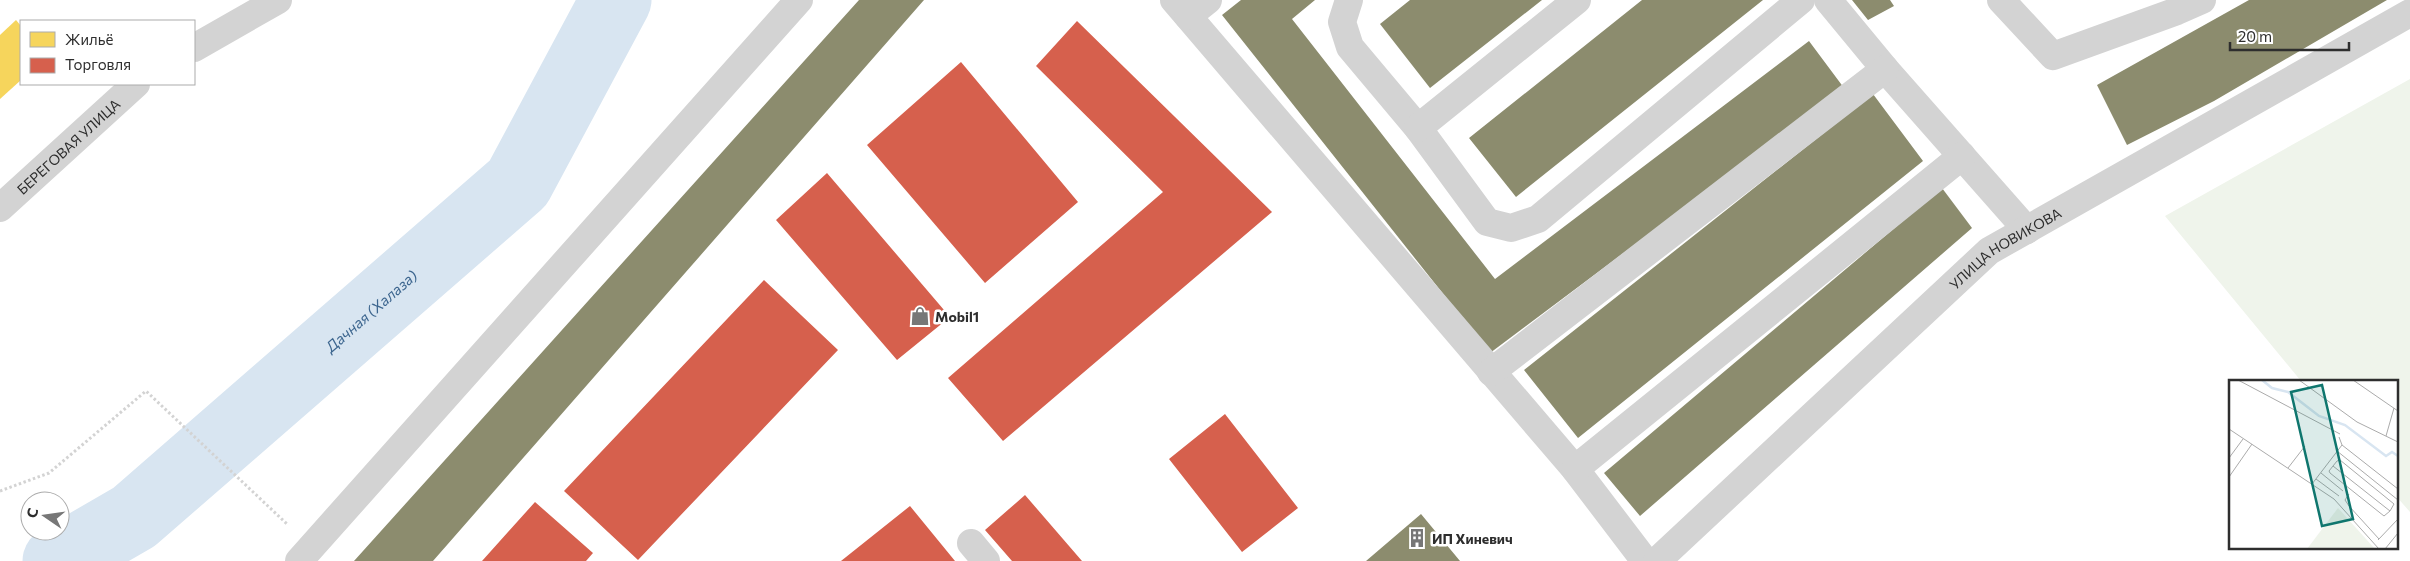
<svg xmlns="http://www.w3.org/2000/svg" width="2410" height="561" font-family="Commissioner,sans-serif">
  <rect width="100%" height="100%" fill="#fff"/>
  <path fill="#eff4eb" d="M2410,79v433l-14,-16v-115h-95l-136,-165z"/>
  <path fill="#f6d55c" d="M16,20l5,6v54l-21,19v-64z"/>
  <path fill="#d6604d" d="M1077,21l195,191 -269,229 -55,-63 215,-186 -127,-126z
    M961,62l117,140 -93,81 -118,-138z
    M827,173l123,144 -53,43 -121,-140z
    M764,280l74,70 -200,210 -74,-69z
    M1225,414l73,94 -56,44 -73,-93z
    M1025,495l57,66h-70l-27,-31z
    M535,502l58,51 -7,8h-104z
    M910,506l45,55h-114z"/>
  <path fill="#8c8c6e" d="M859,0h65l-491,561h-79z
    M1241,0h74l-23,19 203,260 314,-238 35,47 -354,265 -268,-338z
    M1410,0h132l-112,88 -50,-64z
    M1642,0h121l-247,197 -47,-59z
    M1852,0h38l4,6 -26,14z
    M2249,0h138l-173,101 -87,44 -30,-60z
    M1873,94l50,67 -345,277 -54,-68z
    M1942,188l30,40 -332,288 -36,-43z
    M1421,514l39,47h-94z"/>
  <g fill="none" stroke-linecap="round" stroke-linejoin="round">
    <path stroke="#d8e5f1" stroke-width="71" id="s1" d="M58,561l76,-44 384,-334 98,-183"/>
    <path stroke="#d3d3d3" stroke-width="3" stroke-dasharray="2.5 2.5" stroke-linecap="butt" d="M0,491l49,-18 97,-82 141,133"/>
    <g stroke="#d3d3d3" stroke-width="28">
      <path d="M1174,0l401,469 70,92"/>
      <path d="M1349,0l-7,22 8,25 68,81 69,94 24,6 27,-9 263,-219"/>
      <path d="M1828,0l57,69 142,161"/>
      <path d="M2001,0l52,56 124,-45 25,-11"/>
      <path d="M1188,16l20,-16"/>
      <path d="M194,48l84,-48"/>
      <path d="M1418,128l159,-128"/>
      <path id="s2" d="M0,208l136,-124"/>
      <path d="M1491,372l394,-303"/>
      <path d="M1575,469l387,-313"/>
      <path d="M971,543l15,18"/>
      <path d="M299,561l500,-561"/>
      <path id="s3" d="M1657,561l332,-310 421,-238"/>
    </g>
  </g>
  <defs>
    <g id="shop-bare" transform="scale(1.5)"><path d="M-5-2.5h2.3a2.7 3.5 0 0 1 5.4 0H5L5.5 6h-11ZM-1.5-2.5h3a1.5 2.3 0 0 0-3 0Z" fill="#777" stroke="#fff" stroke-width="2.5" paint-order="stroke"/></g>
    <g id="building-bare" transform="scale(1.5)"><path d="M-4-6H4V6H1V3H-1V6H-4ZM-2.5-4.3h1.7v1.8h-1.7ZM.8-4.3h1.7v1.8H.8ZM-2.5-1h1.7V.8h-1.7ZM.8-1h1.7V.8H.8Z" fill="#777" stroke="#fff" stroke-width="2.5" paint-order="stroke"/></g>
  </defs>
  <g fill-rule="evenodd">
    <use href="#shop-bare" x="920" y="316"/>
    <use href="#building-bare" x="1417" y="538"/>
  </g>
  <g text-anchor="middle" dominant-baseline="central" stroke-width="5" stroke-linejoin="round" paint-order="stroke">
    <g font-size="14" fill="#2e2e2e" stroke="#fff">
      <text stroke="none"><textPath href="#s2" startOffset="92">БЕРЕГОВАЯ УЛИЦА</textPath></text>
      <text stroke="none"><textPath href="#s3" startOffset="469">УЛИЦА НОВИКОВА</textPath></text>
    </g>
    <g font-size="14" font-weight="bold" fill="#2e2e2e" stroke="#fff" text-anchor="start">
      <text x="935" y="316">Mobil1</text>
      <text x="1432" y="538">ИП Хиневич</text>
    </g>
    <g font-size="15" font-style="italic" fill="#3d668f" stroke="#fff">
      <text stroke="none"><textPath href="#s1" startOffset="402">Дачная (Халаза)</textPath></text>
    </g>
  </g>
  <g transform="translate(2229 380)">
    <rect width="169" height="169" fill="#fff"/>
    <path d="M109,128l37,41h-68z" fill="#eff4eb"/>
    <path fill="none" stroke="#d8e5f1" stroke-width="2.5" d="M33,0l10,8 16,4 31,24 26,9 41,31 6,-4 6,4"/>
    <path fill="none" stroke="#ababab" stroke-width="1" d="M9,0l102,54M70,0l58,42 41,20M124,0l45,31M0,49l105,70 45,50M157,56l8,-28M113,65l56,44M108,71l61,49M0,78l14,-19M104,86l57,45 -6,5 -54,-43 -1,-2 8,-10 3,-1 54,44 -4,7M59,88l17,-22M92,93l22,18M0,97l23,-33M87,99l23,17M83,104l30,-39 -3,-8M120,114l-4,6 4,6 30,33M149,160l20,-21M156,169l13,-16"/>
    <path fill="#0f766e" fill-opacity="0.15" stroke="#0f766e" stroke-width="2.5" d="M93,5l31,134 -31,7 -31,-134z"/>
    <rect width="169" height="169" fill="none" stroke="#2e2e2e" stroke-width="2.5"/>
  </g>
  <rect x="20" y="20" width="175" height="65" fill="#ffffff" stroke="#ababab"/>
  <rect x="30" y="32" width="25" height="15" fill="#f6d55c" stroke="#ababab"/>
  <text x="65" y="45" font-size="15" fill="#2e2e2e">Жильё</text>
  <rect x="30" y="58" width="25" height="15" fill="#d6604d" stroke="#ababab"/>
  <text x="65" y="70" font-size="15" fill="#2e2e2e">Торговля</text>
  <g transform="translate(45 516) rotate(283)"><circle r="24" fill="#ffffff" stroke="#ababab"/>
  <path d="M0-4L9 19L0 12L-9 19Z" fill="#777777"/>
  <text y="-8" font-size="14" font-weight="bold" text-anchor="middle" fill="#2e2e2e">С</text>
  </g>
  <path d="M2230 42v8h119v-8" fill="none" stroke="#2e2e2e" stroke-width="2.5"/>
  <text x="2238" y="42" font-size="15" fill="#2e2e2e" stroke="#ffffff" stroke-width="4" paint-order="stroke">20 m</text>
</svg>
